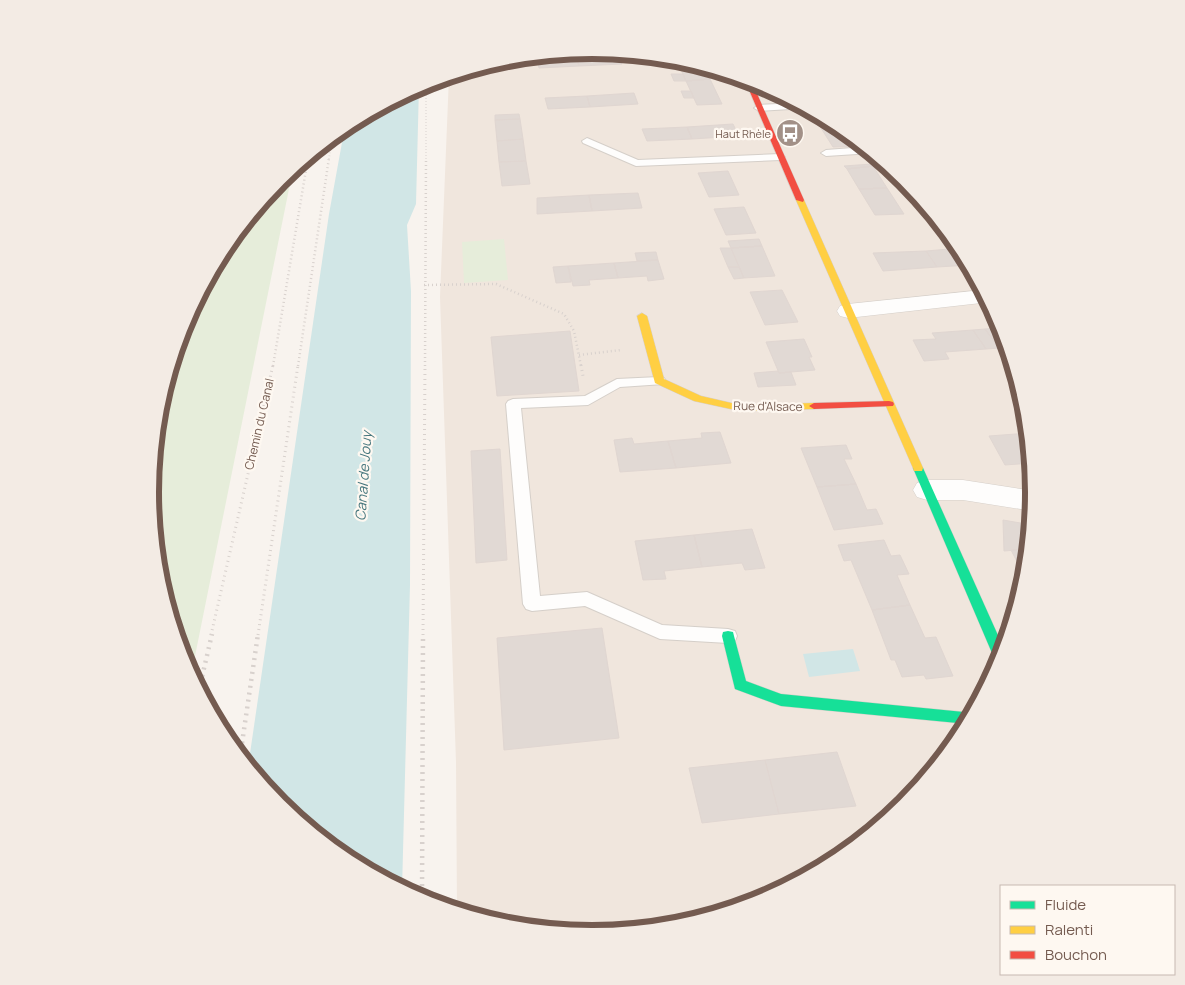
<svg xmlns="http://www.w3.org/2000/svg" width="1185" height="985" font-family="Manrope,sans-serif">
  <rect width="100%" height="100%" fill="#f8f3ee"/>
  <path fill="#f0e6dd" d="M593,50l86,9 83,25 77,41 67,55 55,67 40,76 26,83 8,87 -9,86 -25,83 -41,77 -55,67 -67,55 -76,40 -83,26 -87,8 -86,-9 -49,-15 -1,-149 -16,-465 9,-221 57,-18z"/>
  <path fill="#e6edda" d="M293,169l-102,507 -7,-14 -26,-83 -8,-87 9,-86 25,-83 41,-77 55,-67z
    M504,239l4,41 -44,3 -2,-41z"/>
  <path fill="#d1e6e6" d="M419,86l-3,118 -9,21 4,66 -1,294 -8,305 -56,-30 -67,-55 -31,-38 81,-553 16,-88z
    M853,649l7,22 -51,6 -6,-23z"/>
  <path fill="#e1d9d4" stroke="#e0d6d1" d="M618,54l4,10 -43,2 -3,-10z
    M576,56l3,10 -40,2 -2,-10z
    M678,63h15l11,3 6,13 -24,2z
    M671,74h12l3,7h-12z
    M710,79l12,25 -25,1 -11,-24z
    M681,91h10l3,7h-10z
    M634,93l4,11 -48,3 -3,-11z
    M587,96l3,11 -42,2 -3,-11z
    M519,114l1,5 -25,1v-5z
    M814,117h10l15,8 25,21 -31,1z
    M520,119l3,20 -26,2 -2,-21z
    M733,124l6,12 -47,3 -5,-12z
    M687,127l5,12 -45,2 -5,-12z
    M523,139l3,22 -27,1 -2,-21z
    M526,161l4,23 -28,2 -3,-24z
    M872,164l1,2 -26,3 -3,-3z
    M873,166l14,22 -28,1 -12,-20z
    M728,171l11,24 -30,2 -11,-24z
    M887,188l17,26 -29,1 -16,-26z
    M638,193l4,15 -50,3 -3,-16z
    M589,195l3,16 -55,3v-16z
    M744,207l12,26 -30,2 -12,-26z
    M759,239l3,7 -31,2 -3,-7z
    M762,246l13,30 -31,2 -13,-30z
    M720,248h11l8,19h-11z
    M961,248l9,17 -33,2 -11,-16z
    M926,251l11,16 -54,4 -10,-18z
    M656,252l2,8 -21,1 -2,-8z
    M658,260l6,19 -16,2 -1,-5 -29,2 -4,-15z
    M614,263l4,15 -29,2 1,5 -17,1 -5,-20z
    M568,266l3,16 -15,1 -3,-16z
    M728,267h11l5,11 -10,1z
    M782,290l16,32 -33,3 -15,-33z
    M992,318h6l8,20h-1z
    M999,328l7,11 3,9h-10l-14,-19z
    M985,329l14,19 -13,1 -13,-19z
    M973,330l13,19 -41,3 4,7 -25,2 -11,-21 23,-1 -4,-6z
    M570,331l9,60 -82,5 -6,-59z
    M804,339l8,18h-3l6,13 -36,3 -13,-31z
    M778,371l1,2 12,-1 5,13 -38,2 -4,-14z
    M720,432l11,31 -55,5 -8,-27 34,-3 -1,-5z
    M1029,433l3,30 -27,2 -16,-29z
    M632,438l2,6 34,-3 8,27 -56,4 -6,-32z
    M846,445l6,14h-8l12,25 -39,3 -16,-39z
    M500,449l7,111 -31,3 -5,-112z
    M856,484l11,26 9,-1 7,15 -49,6 -17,-43z
    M1003,520l29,5 -3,24 -25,2z
    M752,529l13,39 -20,2 -3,-7 -40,4 -8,-32z
    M694,535l8,32 -38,4 2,8 -23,1 -8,-39z
    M884,540l7,16 9,-1 9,19 -12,1 13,30 -38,5 -21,-50 -7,1 -6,-16z
    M1029,549l-3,30 -15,-29z
    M910,605l15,33 11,-1 17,39 -27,3 -2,-4 -22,2 -7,-17h-4l-19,-50z
    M602,628l17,110 -115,12 -7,-112z
    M837,752l19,54 -77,8 -14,-54z
    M765,760l14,54 -77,9 -13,-55z"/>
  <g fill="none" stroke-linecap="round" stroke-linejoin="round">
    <g stroke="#d5cfc9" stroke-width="2">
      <path id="lane" d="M798,103l9,5 -48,3 -5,-3 5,-3z
        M587,138l51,22 142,-6 5,3 -5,3 -144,6 -53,-23 -1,-2z
        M866,147l6,6 -46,3 -5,-3 5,-3z
        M659,377l5,1 2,3 -2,3 -44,3 -32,18 -67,3 19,188 47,-4 75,33 66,4 7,2 2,5 -2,5 -7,2 -68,-4 -75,-33 -53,5 -6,-2 -3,-5 -17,-200 2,-3 5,-2 72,-3 32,-17z"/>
    </g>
    <g stroke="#d5cfc9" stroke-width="1">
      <path id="street" d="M983,290l7,12 -142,16 -8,-2 -3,-5 3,-5 8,-2z
        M927,480h36l71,11 -1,20 -70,-11h-36l-10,-3 -4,-7 4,-7z"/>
    </g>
    <g stroke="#d7d0ca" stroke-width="1">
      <path id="fast" d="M918,464l5,4 82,183 -5,14 -5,-5 -82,-192z
        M728,631l5,1 1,4 12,45 35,13 193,19 -6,11 -187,-18 -46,-17 -13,-53 1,-4z"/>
    </g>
    <g stroke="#d7d0ca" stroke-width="1">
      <path id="slow" d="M797,198l7,2 119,268 -1,3h-8l-1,-3 -117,-268z
        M642,313l5,3 17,63 37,17 39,9 74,-2 5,3 -5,3 -74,2 -46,-10 -39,-18 -18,-67z"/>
    </g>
    <g stroke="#d7d0ca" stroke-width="1">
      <path id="jam" d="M744,78l7,2 53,120 -1,2 -7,-2z
        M889,401l4,1 1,2 -1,2 -79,3 -5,-3 5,-3z"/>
    </g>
    <path stroke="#d8d1cd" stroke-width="2" stroke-dasharray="0.5 2.5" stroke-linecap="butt" d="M307,159l1,-3
      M329,159l3,-23
      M426,159v-76"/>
    <path stroke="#d8d1cd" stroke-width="2.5" stroke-dasharray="1 3" stroke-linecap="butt" d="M424,285l72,-1 68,30 10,17 7,35
      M579,355l42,-5
      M273,366l35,-208
      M298,366l31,-208
      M425,366l1,-208"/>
    <path stroke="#d8d1cd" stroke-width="3" stroke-dasharray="1 4" stroke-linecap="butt" d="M581,365l2,11
      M211,635l62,-270
      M258,635l40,-270
      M423,635l2,-270"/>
    <path stroke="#d8d1cd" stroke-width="4.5" stroke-dasharray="2 5" stroke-linecap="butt" d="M199,690l13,-56
      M240,757l18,-123
      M422,900l1,-266"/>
    <use href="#lane" fill="#fefdfc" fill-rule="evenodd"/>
    <use href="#street" fill="#fefdfc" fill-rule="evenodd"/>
    <use href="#fast" fill="#16e098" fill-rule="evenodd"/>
    <use href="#slow" fill="#ffcf43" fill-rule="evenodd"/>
    <use href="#jam" fill="#f24e42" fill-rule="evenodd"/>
  </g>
  <defs>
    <g id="bus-disc" transform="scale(1.4375)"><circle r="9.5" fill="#a29087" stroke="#fef8f1"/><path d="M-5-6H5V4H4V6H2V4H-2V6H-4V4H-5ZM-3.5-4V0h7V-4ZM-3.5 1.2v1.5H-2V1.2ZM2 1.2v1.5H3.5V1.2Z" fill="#fff"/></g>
  </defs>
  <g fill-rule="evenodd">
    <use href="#bus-disc" x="790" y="133"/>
  </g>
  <g text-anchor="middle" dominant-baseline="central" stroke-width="4.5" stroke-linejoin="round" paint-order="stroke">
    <g font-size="11" fill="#745b50" stroke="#fef8f1" text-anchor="end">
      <text x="771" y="133">Haut Rhèle</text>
    </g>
    <g font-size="12" fill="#745b50" stroke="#fef8f1">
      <text transform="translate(768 406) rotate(1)">Rue d'Alsace</text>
      <text transform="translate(259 424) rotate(-77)">Chemin du Canal</text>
    </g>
    <g font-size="14" font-style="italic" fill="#47777e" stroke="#fef8f1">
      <text transform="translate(363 476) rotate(-86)">Canal de Jouy</text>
    </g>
  </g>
  <path d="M0 0H1185V985H0ZM159 492a433 433 0 1 1 866 0a433 433 0 1 1-866 0Z" fill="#f3ebe4" fill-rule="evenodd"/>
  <path fill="none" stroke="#745b50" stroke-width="6" d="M159 492a433 433 0 1 1 866 0a433 433 0 1 1-866 0Z"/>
  <rect x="1000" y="885" width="175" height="90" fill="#fef8f1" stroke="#c7b9b1"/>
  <rect x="1010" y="901" width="25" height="8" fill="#16e098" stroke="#c7b9b1"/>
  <text x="1045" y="910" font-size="15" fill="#745b50">Fluide</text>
  <rect x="1010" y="926" width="25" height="8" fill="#ffcf43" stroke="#c7b9b1"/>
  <text x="1045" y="935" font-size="15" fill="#745b50">Ralenti</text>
  <rect x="1010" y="951" width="25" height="8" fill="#f24e42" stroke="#c7b9b1"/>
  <text x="1045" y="960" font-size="15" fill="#745b50">Bouchon</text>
</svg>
